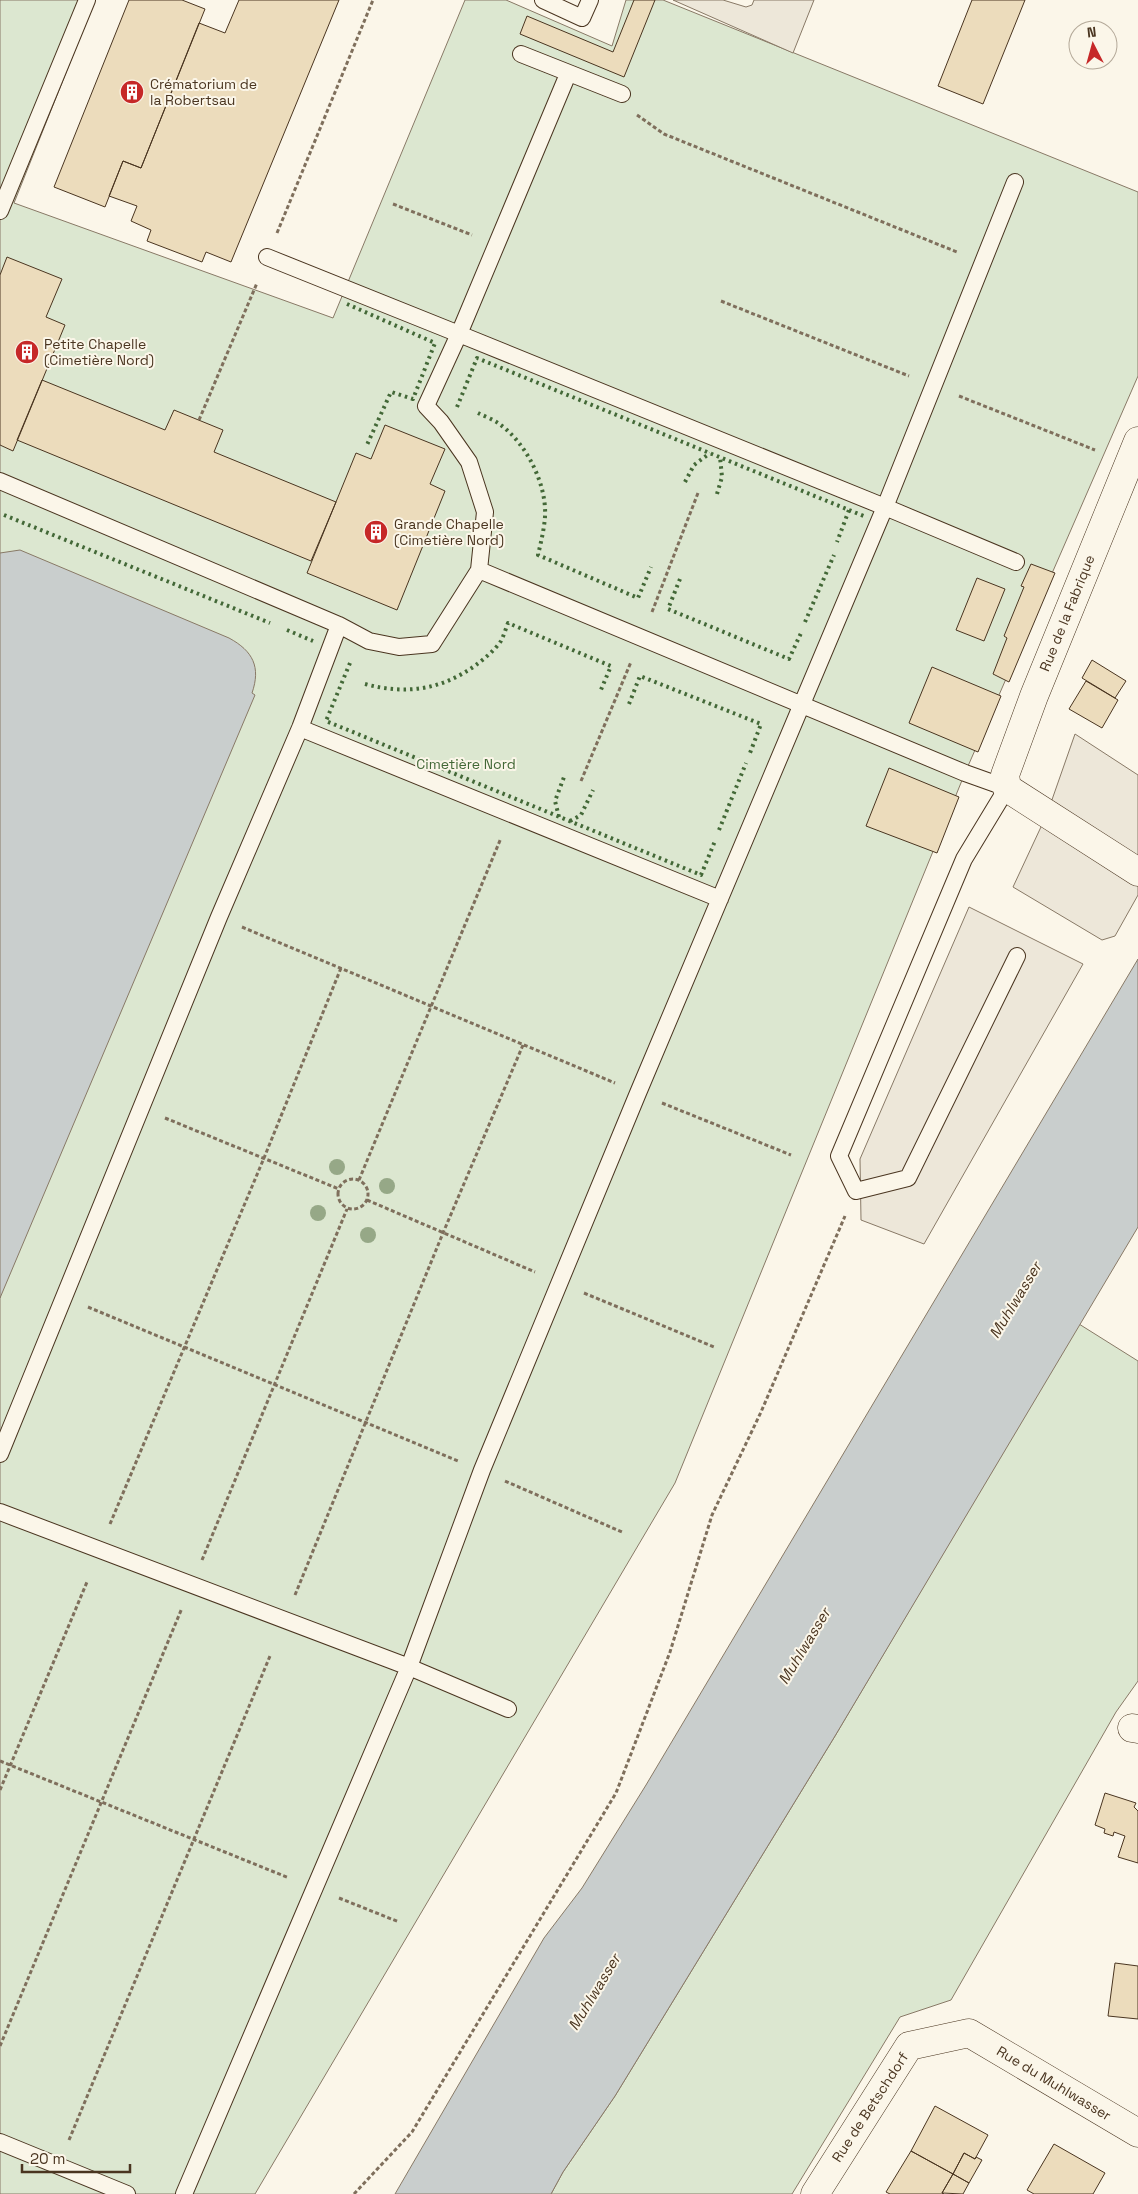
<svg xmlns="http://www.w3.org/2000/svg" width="1138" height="2194" font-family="'Space Grotesk',sans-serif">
  <rect width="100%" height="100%" fill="#fbf6e9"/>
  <path fill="#dce7d0" stroke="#887966" d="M0,0h95l-81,203 319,115 132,-318h41l106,46 14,-46h37l475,192v184l-173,397 -290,710 -420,711h-255z
    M1079,1324l59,37v320l-22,31 -165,288 -51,17 -108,177h-241l12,-22 52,-76 220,-360z"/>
  <path fill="#ede7d9" stroke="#887966" d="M673,0h50l23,7 6,-2 2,-5h60l-21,53z
    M1075,734l63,41v120l-23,41 -13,4 -89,-53 34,-73z
    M969,907l114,57 -159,280 -63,-24 -1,-61z"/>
  <path fill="#c9cecd" stroke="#887966" d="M20,550l209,88c24,13 32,29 23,55l3,2 -255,603v-745z
    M1138,959v268l-303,509 -220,360 -52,76 -12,22h-156l149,-256 38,-50 64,-103z"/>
  <path fill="#ecdcbc" stroke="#4a3520" d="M129,0h53l23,9 -64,159 -18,-7 -18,46 -51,-20z
    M239,0h100l-108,262 -25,-10 -4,10 -55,-21 4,-11 -20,-9 6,-15 -28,-10 14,-35 18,7 58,-145 26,10z
    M634,0h21l-31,77 -104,-43 7,-18 86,36z
    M972,0h53l-42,104 -45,-18z
    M7,257l55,22 -16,38 19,8 -52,126 -13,-6v-170z
    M42,380l123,50 9,-20 49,20 -9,22 122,50 -25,59 -294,-121z
    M385,425l60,24 -15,35 15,7 -48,119 -90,-37 49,-120 15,6z
    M1031,564l24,9 -46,109 -16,-8 14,-36 -3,-2 20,-49 -3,-1z
    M977,578l28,11 -21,52 -28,-11z
    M1092,660l34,21 -11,17 -33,-20z
    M932,667l69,29 -23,56 -69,-29z
    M1086,681l32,19 -16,28 -33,-19z
    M889,768l70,29 -22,56 -71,-27z
    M1105,1793l31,10 -2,4 4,4v52l-20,-6 7,-21 -11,-4 -1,4 -9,-3 1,-4 -10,-4z
    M1115,1963l23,3v53l-30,-3z
    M935,2106l53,29 -13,24 -11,-6 -11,21 -42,-23z
    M1054,2144l51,29 -12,21h-59l-7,-4z
    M911,2151l42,23 -11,19 2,1h-54l-4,-2z
    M964,2153l11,6 1,-2 6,3 -13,23 -16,-9z
    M953,2174l16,9 -6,11 -21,-1z"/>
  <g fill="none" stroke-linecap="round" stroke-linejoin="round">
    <g stroke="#4a3520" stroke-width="18">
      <path id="lane" d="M543,0l39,18 8,-18
        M521,54l101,40
        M1015,182l-130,325 131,55
        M0,211l87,-211
        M267,257l192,77 -33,72 15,16 28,40 16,50 -6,58 486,203 42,15 -43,71 -125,297 17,35 52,-13 109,-222
        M0,481l339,144
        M300,728l420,171
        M0,1454l219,-537 81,-189 39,-103 30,16 30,6 33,-3 47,-74
        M0,1512l409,155 99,42
        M0,2142l127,52
        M184,2194l225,-527 73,-197 156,-377 247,-586 -426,-173 109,-260"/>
    </g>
    <g stroke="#4a3520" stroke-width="29">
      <path id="street" d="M1138,441l-104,255 -29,79 2,13 131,84
        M1132,1728l6,1
        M815,2194l94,-148 60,-13 169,100"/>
    </g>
    <path stroke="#7f6f5c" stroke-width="3" stroke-dasharray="4 2.5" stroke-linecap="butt" d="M637,115l27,19 293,118
      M393,204l79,31
      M277,233l96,-233
      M721,301l188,75
      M959,396l136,54
      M199,420l58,-137
      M652,612l46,-119
      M581,781l50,-119
      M242,927l373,156
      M662,1103l129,52
      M165,1118l174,71
      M338 1194a15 15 0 1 1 30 0a15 15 0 1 1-30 0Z
      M359,1180l142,-342
      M367,1200l168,72
      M584,1293l130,54
      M88,1307l370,154
      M505,1481l117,51
      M110,1524l154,-366 77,-190
      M202,1560l145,-351
      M295,1595l148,-362 80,-188
      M0,1761l289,117
      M0,1790l87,-208
      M339,1898l60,24
      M0,2046l182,-438
      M69,2140l201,-484
      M354,2194l58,-62 204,-339 54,-141 42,-137 49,-103 84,-196"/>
    <use href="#lane" stroke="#fbf6e9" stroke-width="16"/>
    <use href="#street" stroke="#fbf6e9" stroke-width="28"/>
    <path stroke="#436837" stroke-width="4" stroke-dasharray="2.5 4" stroke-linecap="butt" d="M347,304l88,39 -22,56 -22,-7 -25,55
      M457,407l20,-49 372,152 -12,32
      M478,413c6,3 14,6 20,10 28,19 49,61 47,94 -1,13 -4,25 -7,38l100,43 13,-31
      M685,482l9,-17 16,-12
      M717,494l5,-17 -2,-20
      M849,510l17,7
      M4,515l266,108
      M680,579l-12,30 121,50 12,-26
      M805,622l29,-67
      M287,630l26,11
      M350,663l-24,58 375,154 14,-34
      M365,684c41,11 76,6 111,-19 8,-6 19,-15 25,-24 3,-6 5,-13 7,-18l103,43 -11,26
      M629,704l11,-28 121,48 -11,29
      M559,817l-4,-16 9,-24
      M570,821l11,-6 12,-25
      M719,830l27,-67"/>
  </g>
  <g fill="#96a887">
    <circle cx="337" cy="1167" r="8"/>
    <circle cx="387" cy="1186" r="8"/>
    <circle cx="318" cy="1213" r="8"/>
    <circle cx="368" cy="1235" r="8"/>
  </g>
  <defs>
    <g id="building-disc" transform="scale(1.25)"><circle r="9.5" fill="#c62828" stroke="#fbf6e9"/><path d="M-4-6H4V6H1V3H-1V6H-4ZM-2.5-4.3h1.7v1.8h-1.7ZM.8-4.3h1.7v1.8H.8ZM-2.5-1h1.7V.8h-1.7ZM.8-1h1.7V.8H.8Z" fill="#fff"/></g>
  </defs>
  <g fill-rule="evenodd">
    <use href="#building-disc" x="132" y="92"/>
    <use href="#building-disc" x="27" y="352"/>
    <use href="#building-disc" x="376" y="532"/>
  </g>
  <g text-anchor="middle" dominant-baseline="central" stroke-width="4" stroke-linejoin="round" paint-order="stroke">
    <g font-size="14" fill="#4a3520" stroke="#fbf6e9" text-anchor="start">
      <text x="150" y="84">Crématorium de<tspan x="150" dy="16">la Robertsau</tspan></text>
      <text x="44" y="344">Petite Chapelle<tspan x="44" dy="16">(Cimetière Nord)</tspan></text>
      <text x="394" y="524">Grande Chapelle<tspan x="394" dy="16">(Cimetière Nord)</tspan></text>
    </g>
    <g font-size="14" fill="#4a3520" stroke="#fbf6e9">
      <text transform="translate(1067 613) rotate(-68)">Rue de la Fabrique</text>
      <text transform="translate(1054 2083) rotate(31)">Rue du Muhlwasser</text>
      <text transform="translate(870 2107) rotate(-57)">Rue de Betschdorf</text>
    </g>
    <g font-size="14" fill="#436837" stroke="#fbf6e9">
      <text x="466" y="764">Cimetière Nord</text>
    </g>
    <g font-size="15" font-style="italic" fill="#4a3520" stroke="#fbf6e9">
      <text transform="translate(1015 1300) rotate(-59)">Muhlwasser</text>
      <text transform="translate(804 1646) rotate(-59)">Muhlwasser</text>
      <text transform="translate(594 1992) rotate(-59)">Muhlwasser</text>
    </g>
  </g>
  <g transform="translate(1093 45) rotate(354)"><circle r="24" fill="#fbf6e9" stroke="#b4a999"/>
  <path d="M0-4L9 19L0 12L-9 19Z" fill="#c62828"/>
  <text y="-8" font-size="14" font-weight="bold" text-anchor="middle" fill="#4a3520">N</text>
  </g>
  <path d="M22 2164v8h108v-8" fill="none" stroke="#4a3520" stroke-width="2.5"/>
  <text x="30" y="2164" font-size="15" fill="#4a3520" stroke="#fbf6e9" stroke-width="4" paint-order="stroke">20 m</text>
</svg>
